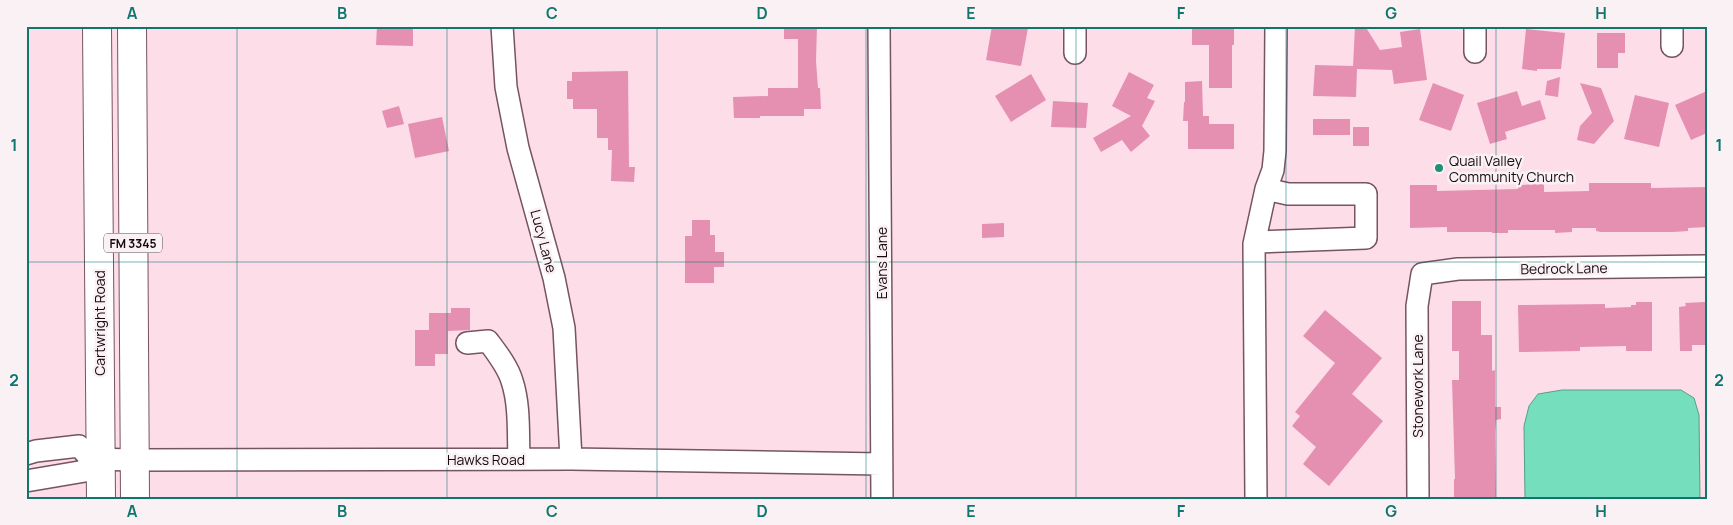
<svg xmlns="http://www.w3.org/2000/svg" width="1733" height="525" font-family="Manrope,sans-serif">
  <rect width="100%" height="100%" fill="#fddde8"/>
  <path fill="#74debd" stroke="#589e89" d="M1562,390h119l13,8 5,17 1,84h-175l-1,-73 5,-20 9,-12z"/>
  <path fill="#e590b1" d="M377,26h36v20l-37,-1z
    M784,26h33l-1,35 2,27h2l1,21h-17v7h-44v2h-26l-1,-21 35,-1v-8h30v-49h-14z
    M992,26h25l11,2 -7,38 -35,-6z
    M1204,26h30v19h-2v43h-23v-43h-17v-18z
    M1355,26h10l15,24 22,-3 -2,-15 20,-3 7,51 -33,4 -2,-14 -35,-1 -1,28 -43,-1 2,-31 38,1z
    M1526,29l39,4 -4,36h-24v2l-15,-2z
    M1597,33h28v20h-7v15h-21z
    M628,71l1,96h6l-1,15 -23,-1 1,-31h-4v-12h-11v-29h-24v-10h-6v-18h5v-9z
    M1129,72l25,13 -7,13 8,3 -13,25 8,10 -19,16 -9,-12 -21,12 -8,-14 38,-22 -19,-10z
    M1031,74l15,26 -35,22 -16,-26z
    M1560,77l-2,20 -13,-2 2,-14z
    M1202,81l1,35h6v8h25v25h-46v-28h-5l1,-19h1v-20z
    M1433,83l31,12 -13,36 -32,-11z
    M1580,83l21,5 13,33 -20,23 -17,-4 3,-14 12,-13z
    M1517,91l5,15 18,-6 6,19 -41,13 2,7 -17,5 -13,-41z
    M1707,91v42l-16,7 -16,-35z
    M1635,95l34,8 -10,44 -35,-8z
    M1053,101l35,2 -2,25 -35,-1z
    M399,106l5,18 -17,4 -5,-17z
    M442,117l7,34 -34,7 -7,-34z
    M1313,119h37v16h-37z
    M1353,127h16v19h-16z
    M1589,183h62v5l56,-1v40l-19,1v3l-15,1h-72l-5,-1v-3h-24v4l-17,1v-3h-47v3h-16v-1h-45v-5l-37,1v-43h27v6l81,-2v-4l26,-1v8l45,-1z
    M692,220h18v15h5v17h9v15h-10v16h-29v-47h7z
    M1004,223v14l-22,1v-14z
    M1452,301h29v34h11v36l3,-1v37h6v12l-5,1 -1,13 1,66h-42v-20h1l-3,-99h7v-29h-7z
    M1636,302h16v49h-26v-5l-46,1v4l-61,1 -1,-47 87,-1v4l26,-1v-2h5z
    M1705,302l1,43h-14v6h-12l-1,-44 7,-1 -1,-3z
    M451,308h19v22l-22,1v23h-13v12h-20v-36h14v-17h22z
    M1325,310l57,48 -30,36 31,27 -54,65 -26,-22 13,-17 -24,-21 8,-10 -5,-4 40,-49 -32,-27z"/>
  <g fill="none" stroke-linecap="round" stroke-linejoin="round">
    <g stroke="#765461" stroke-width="24">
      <path id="minor" d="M502,26l4,61 12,61 36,130 10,50 7,131
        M879,26l3,473
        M1672,46v-20
        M1475,52v-26
        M1075,53v-27
        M1255,242l111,-4v-44h-78l-22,-5
        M467,343l21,-2c9,12 20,26 24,40 8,24 6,53 7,78
        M26,454l10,-3 43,-5 12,13 43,1 437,-1 310,5
        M26,481l59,-10 6,-12
        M1256,499l-2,-255 12,-55 7,-19 2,-19 1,-125
        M1418,499l-1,-193 5,-32 36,-5 249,-3"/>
    </g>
    <g stroke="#765461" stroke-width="30">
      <path id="major" d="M97,26l4,473
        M132,26l3,473"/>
    </g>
    <use href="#minor" stroke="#fff" stroke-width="21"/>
    <use href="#major" stroke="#fff" stroke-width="28"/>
  </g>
  <path fill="none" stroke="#0f766e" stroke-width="1" stroke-opacity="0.55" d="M237,26v473M447,26v473M657,26v473M866,26v473M1076,26v473M1286,26v473M1496,26v473M26,262h1681"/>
  <circle fill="#1d9173" stroke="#faf1f4" stroke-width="2" cx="1439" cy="168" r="5"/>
  <g text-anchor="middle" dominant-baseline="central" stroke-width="5" stroke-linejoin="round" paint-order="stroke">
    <rect fill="#faf1f4" stroke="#5b4f54" stroke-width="1" x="104" y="233.5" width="58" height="19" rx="4"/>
    <g font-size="12" font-weight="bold" fill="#170a0f">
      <text x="133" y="243">FM 3345</text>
    </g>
    <g font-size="14" fill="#170a0f" stroke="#faf1f4" text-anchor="start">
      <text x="1449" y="160">Quail Valley<tspan x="1449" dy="16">Community Church</tspan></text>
    </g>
    <g font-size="14" fill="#170a0f" stroke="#faf1f4">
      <text transform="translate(544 241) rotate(75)">Lucy Lane</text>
      <text transform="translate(881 263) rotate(-90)">Evans Lane</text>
      <text transform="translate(1564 268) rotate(-1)">Bedrock Lane</text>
      <text transform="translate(99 323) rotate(-90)">Cartwright Road</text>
      <text transform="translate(1417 386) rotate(-90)">Stonework Lane</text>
      <text x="486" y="459">Hawks Road</text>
    </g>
  </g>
  <rect width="1733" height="525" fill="none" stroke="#faf1f4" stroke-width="55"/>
  <rect x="28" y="28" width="1678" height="470" fill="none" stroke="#0f766e" stroke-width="2"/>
  <g font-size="16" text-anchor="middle" font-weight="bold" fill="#0f766e">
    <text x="132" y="19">A</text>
    <text x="342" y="19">B</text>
    <text x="552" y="19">C</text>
    <text x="762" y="19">D</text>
    <text x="971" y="19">E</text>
    <text x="1181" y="19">F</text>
    <text x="1391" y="19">G</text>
    <text x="1601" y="19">H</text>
    <text x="14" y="151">1</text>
    <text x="1719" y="151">1</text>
    <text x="14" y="386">2</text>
    <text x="1719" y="386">2</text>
    <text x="132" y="517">A</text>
    <text x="342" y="517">B</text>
    <text x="552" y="517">C</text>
    <text x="762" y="517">D</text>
    <text x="971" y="517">E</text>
    <text x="1181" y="517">F</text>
    <text x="1391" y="517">G</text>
    <text x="1601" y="517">H</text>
  </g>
</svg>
